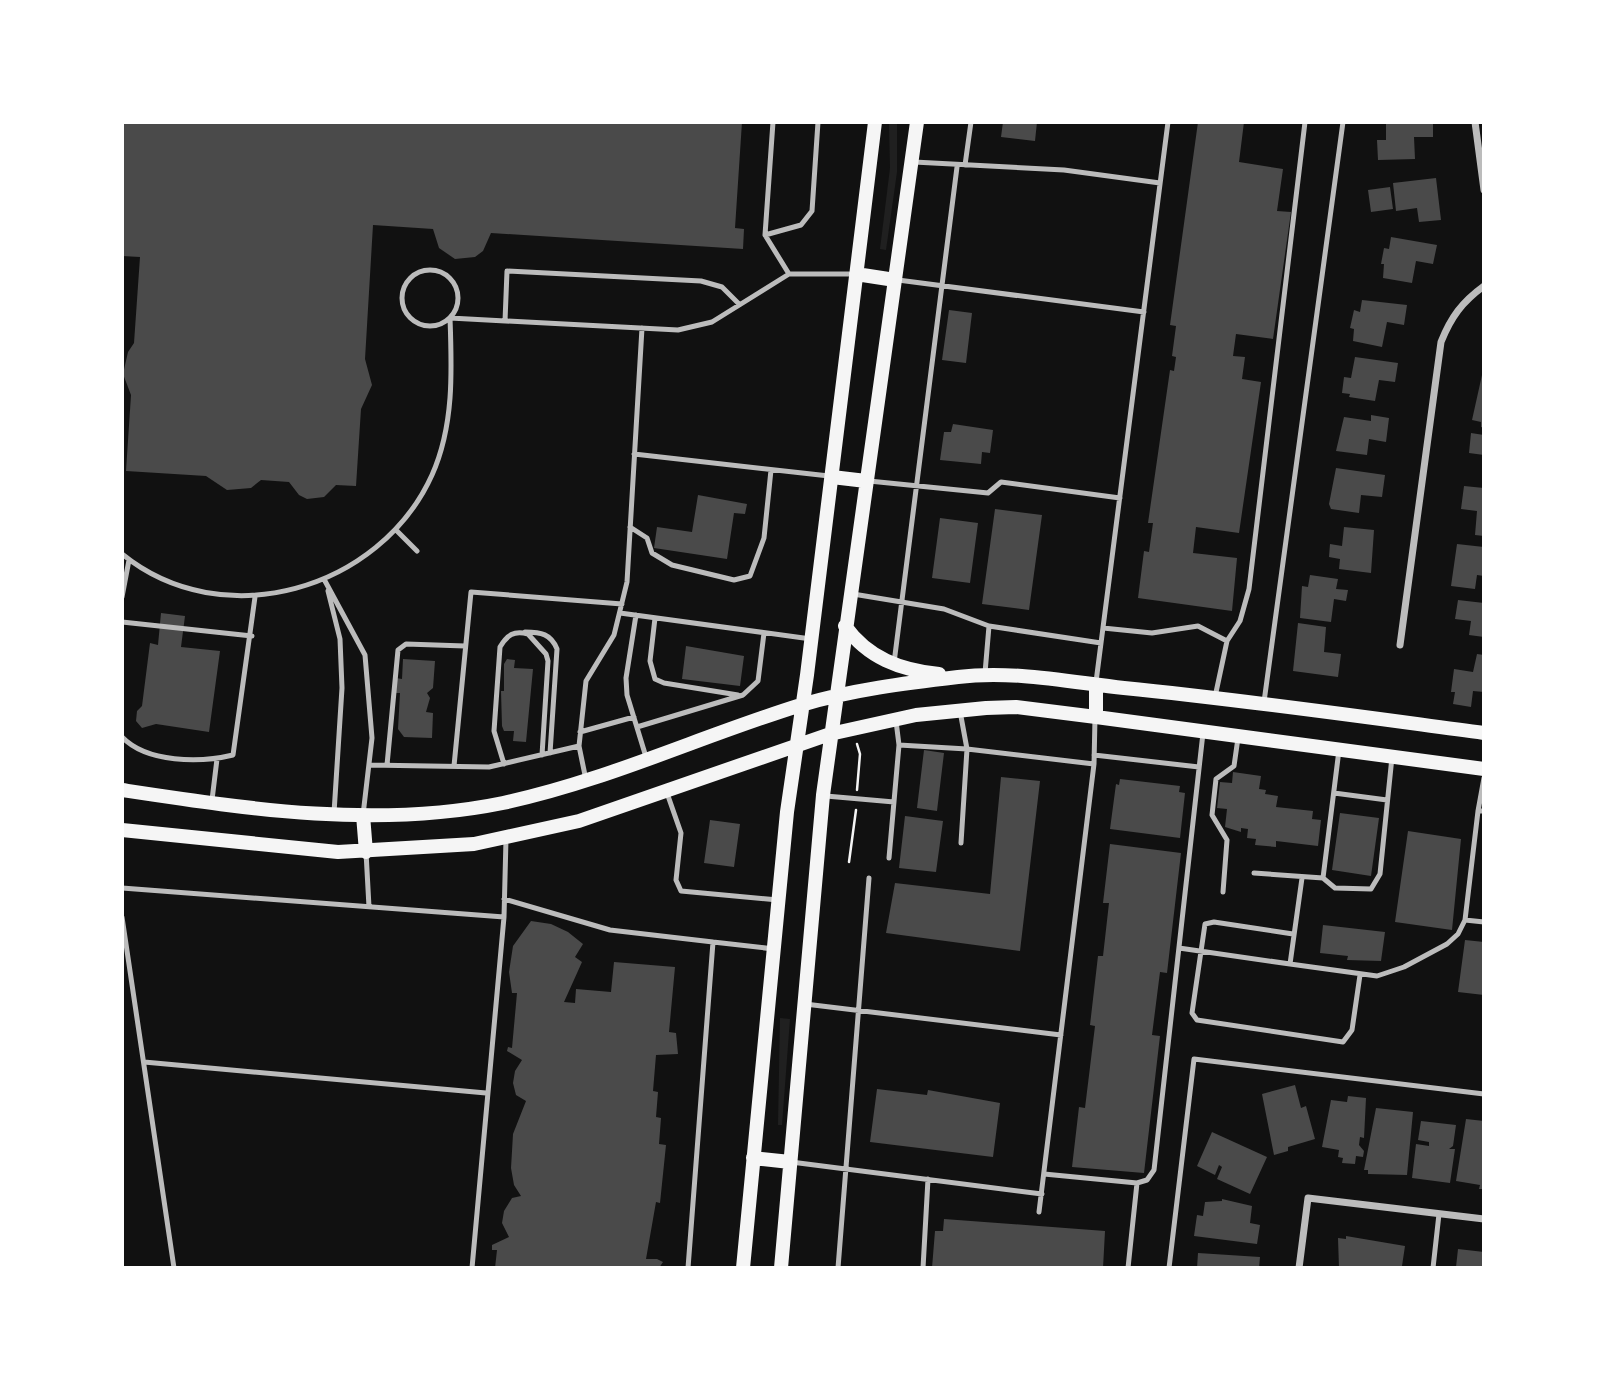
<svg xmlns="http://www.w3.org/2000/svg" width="1606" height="1390" font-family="Cabin,sans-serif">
  <rect width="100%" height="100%" fill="#111"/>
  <path fill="#202020" d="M889,123h8v49l-11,78 -6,-1 10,-81z
    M780,1018l10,1 -8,106h-4z"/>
  <path fill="#4a4a4a" d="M122,122h620l-7,106 9,1 -1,20 -252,-16 -8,18 -8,6 -20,2 -16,-11 -6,-19 -60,-4 -8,134 7,26 -11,24 -5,77 -20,-1 -12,12 -17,2 -8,-4 -10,-13 -28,-2 -10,8 -24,2 -21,-14 -80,-5 5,-76 -8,-21 5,-22 6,-9 6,-86 -18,-1z
    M1003,122h34l-2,19 -34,-4z
    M1198,122h46l-5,40 44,7 -6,42 14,1 -18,127 -37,-5 -3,22 12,1 -3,22 19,3 -22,151 -43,-6 -3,26 44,5 -5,53 -94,-13 6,-47 5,1 4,-29h-5l22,-153 4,1 2,-14 -4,-1 4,-30 -6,-1z
    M1386,122h47v15h-19l1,22 -37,1 -1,-20h9z
    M1436,178l5,42 -22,2 -2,-14 -21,3 -3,-28z
    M1390,187l3,22 -22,3 -3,-22z
    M1391,237l46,8 -4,19 -17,-3 -4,22 -29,-5 1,-14h-3l3,-16 5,1z
    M1362,300l45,5 -3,20 -17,-3 -5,25 -29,-6 1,-12 -4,-1 4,-18 6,2z
    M949,310l23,3 -6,50 -24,-3z
    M1355,357l43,6 -3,19 -16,-2 -4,21 -26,-4 1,-3 -8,-1 2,-16 7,1z
    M1482,375h2v53l-3,-1v-5l-9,-2z
    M1371,415l18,3 -3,24 -17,-3 -2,16 -31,-4 8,-34 27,4z
    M953,424l40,6 -3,23 -8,-1 -1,12 -41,-4 4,-28h7z
    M1471,433l13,2v20l-15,-2z
    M1336,468l49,7 -3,22 -21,-2 -2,18 -28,-4 -2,-5z
    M1464,486l20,2v48l-9,-1 2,-24 -16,-2z
    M698,495l49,9 -2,10 -11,-1 -7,46 -73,-11 3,-21 35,5z
    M995,509l47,6 -13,95 -47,-6z
    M940,518l38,5 -8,60 -38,-5z
    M1344,527l30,3 -3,43 -32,-4 1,-10 -11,-2 1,-13 12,2z
    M1457,544l27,3v29l-7,-1 -2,14 -24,-3z
    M1310,575l28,4 -2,10 12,1 -2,11 -12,-2 -3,23 -31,-4 2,-32 6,1z
    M1458,600l26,3v34l-15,-2 2,-14 -16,-2z
    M161,613l24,3 -4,31 39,4 -11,81 -53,-8 -14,4 -6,-7 1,-10 5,-5 8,-63 8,2z
    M1298,623l28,4 -2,25 17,2 -3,23 -45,-6z
    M686,646l58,10 -4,30 -58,-7z
    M1477,654l7,1v37l-11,-1 -2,16 -18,-3 2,-12h-4l3,-23 19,3z
    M403,659l32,2 -2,27 -6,5 3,5 -4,14 7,1 -1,25 -28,-1 -6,-8 2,-36h-5l1,-15 6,1z
    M507,659l8,1 -1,8 19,1 -7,73 -13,-1 1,-10h-10l-2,-5 -1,-35h3v-27z
    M924,750l20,3 -7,58 -20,-3z
    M1233,772l28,4 -2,13 7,1 -1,4 13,2 -2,11 37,4 -1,8 9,1 -3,26 -42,-5v6l-21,-2 1,-6 -9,-1 1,-9 -7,-1v4l-16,-5 2,-18 -10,-1 3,-26 12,1z
    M1001,777l39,4 -20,170 -134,-18 9,-50 95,11z
    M1120,779l60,7 -1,6 6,1 -5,45 -70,-9 6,-45 3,1z
    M1340,813l39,5 -8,58 -39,-6z
    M905,816l38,5 -7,51 -37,-4z
    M710,820l30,4 -6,43 -30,-4z
    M1408,831l53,8 -9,91 -57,-8z
    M1110,844l71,9 -14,120 -7,-1 -8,63 8,1 -16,137 -72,-6 7,-60 6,1 10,-82 -5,-1 8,-69h5l6,-53h-6z
    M531,921l20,3 17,8 15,12 -8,13 7,5 -18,40 11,1 1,-14 35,3 3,-30 61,5 -6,65 7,1 2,21 -22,1 -3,36 5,1 -2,25 5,1 -2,26 7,1 -6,58 -4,-1 -10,57h11l6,3 -4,6h-164l2,-18h-5v-5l17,-8 -7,-14 2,-12 8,-13 9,-2 -7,-11 -3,-17 2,-34 13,-33 -10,-6 -3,-12 2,-12 7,-11 -15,-9 1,-4 4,1 5,-55h-5l-3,-21 4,-26z
    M1323,925l62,7 -4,29 -34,-1 1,-4 -28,-3z
    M1465,940l19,2v53l-26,-3z
    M1295,1085l6,23 5,-2 9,33 -27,8v4l-14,4 -12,-61z
    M877,1089l50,6 1,-5 72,13 -7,54 -123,-15z
    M1348,1096l18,2 -2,40 -4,-1 -1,8 5,6 -1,6 -7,-1 -1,8 -13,-1 1,-5 -5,-1 1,-7 -17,-3 9,-47 16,2z
    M1376,1108l37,4 -6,63 -39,-1v-4h-4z
    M1466,1119l18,2v68h-5l1,-4 -24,-4z
    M1421,1121l35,4 -3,21 -4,3h6l-5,34 -38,-5 4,-34 13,2v-4l-11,-2z
    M1212,1132l55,25 -17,37 -33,-15 5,-12 -3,-2 -4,10 -18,-9z
    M1222,1199l30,7 -2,17 10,2 -3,19 -63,-8 3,-21 6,1 2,-14 17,-1z
    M944,1219l161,12 -2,37h-171l3,-37h8z
    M1346,1236l59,10 -3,20 -63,2 -1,-30 8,1z
    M1458,1249l26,3v16l-28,-1z
    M1198,1253l62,4 -1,11h-62z"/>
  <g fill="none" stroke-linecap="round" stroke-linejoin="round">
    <path stroke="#f5f5f5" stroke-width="2.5" d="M857,744l3,10 -3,36
      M849,862l7,-52"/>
    <path stroke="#bcbcbc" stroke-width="5" d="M773,122l-8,113 24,39
      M914,162l150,8 96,13
      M965,165l6,-43
      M765,235l36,-10 11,-14 6,-89
      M402 298a28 28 0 1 1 56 0a28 28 0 1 1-56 0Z
      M898,280l246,32
      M505,321l2,-50 194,10 21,6 17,17
      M634,454l195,22
      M869,481l119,12 13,-11 119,16
      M630,527l17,11 5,15 20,12 62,15 16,-4 14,-38 7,-68
      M396,530l21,21
      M122,554c101,82 258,36 310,-79 22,-49 20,-104 18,-157l228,12 34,-8 77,-48h64
      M325,581l40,74 7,83 -9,77
      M328,591l12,48 2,49 -8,125
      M853,594l91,15 45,17
      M122,597l7,-37
      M620,613l191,26
      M636,615l-10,63 1,17 19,62
      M655,618l-5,43 5,18 9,4 74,12
      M122,622l130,14
      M1103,628l49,5 46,-7 29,15
      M525,632c16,0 26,2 32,17l-7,104
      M894,663l63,-496
      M985,673l4,-47 112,17
      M1096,682l72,-560
      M1215,697l12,-56 13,-20 9,-32 56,-467
      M1264,702l79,-580
      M960,711l7,38 -6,94
      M637,727l106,-32 15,-14 6,-48
      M580,732l54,-15
      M122,737c25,26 78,26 111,18l22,-158
      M899,745l68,4 127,15
      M1094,755l105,12
      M504,764l-10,-33 6,-84c7,-12 14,-17 28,-13l18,20 2,7 -6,94
      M369,765l120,2 90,-21
      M387,765l11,-115 8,-6 59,2
      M454,766l17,-174 151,12
      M1484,778l-6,33h6
      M586,780l-7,-34 7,-65 28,-46 13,-53 15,-254
      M667,793l14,40 -5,47 5,11 97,9
      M1334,793l53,7
      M826,796l68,6
      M212,800l5,-41
      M366,852l3,55
      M889,858l10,-113 -3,-24
      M1254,873l69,5 12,10 36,1 9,-15 12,-117
      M1302,878l-12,86 87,12 27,-9 43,-23 11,-10 7,-14 13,-109
      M1323,878l16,-128
      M122,888l382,29
      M1223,892l4,-52 -15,-25 4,-36 18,-13 4,-28
      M504,899l106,31 103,12
      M122,917l52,351
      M1465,920l19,2
      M1293,934l-79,-12 -9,2 -13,89 5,7 146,22 9,-12 8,-55
      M1179,948l111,16
      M805,1004l256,31
      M144,1062l342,31
      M791,1162l251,32
      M1044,1174l93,9 -9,85
      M1137,1183l10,-3 7,-10 49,-437
      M1039,1212l55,-448 1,-46
      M472,1268l32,-351 2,-78
      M688,1268l25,-326 61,7
      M838,1268l31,-390
      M923,1268l5,-89
      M1169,1268l25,-209 290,35
      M1433,1268l6,-54"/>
    <path stroke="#bcbcbc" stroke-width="7" d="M1475,122l9,68
      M1400,645l41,-303c10,-25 21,-40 43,-56
      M1299,1268l9,-70 176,21"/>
    <path stroke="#f5f5f5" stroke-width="14" d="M856,274l39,6
      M832,477l34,4
      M845,626c23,32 55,44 94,48
      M1096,685v32
      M122,790c126,19 254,39 381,13 103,-22 198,-67 298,-98 50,-15 105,-22 157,-28 54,-7 112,5 166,11 121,12 240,29 360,45
      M363,815l3,37
      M122,830l216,22 136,-8 105,-23 251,-87 86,-19 70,-7 30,-1 80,10 388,52
      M753,1158l37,4
      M743,1268l44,-456 20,-137 68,-553
      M781,1268l42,-473 94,-673"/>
  </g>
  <rect width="1606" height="1390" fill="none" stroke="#ffffff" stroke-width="248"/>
</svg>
